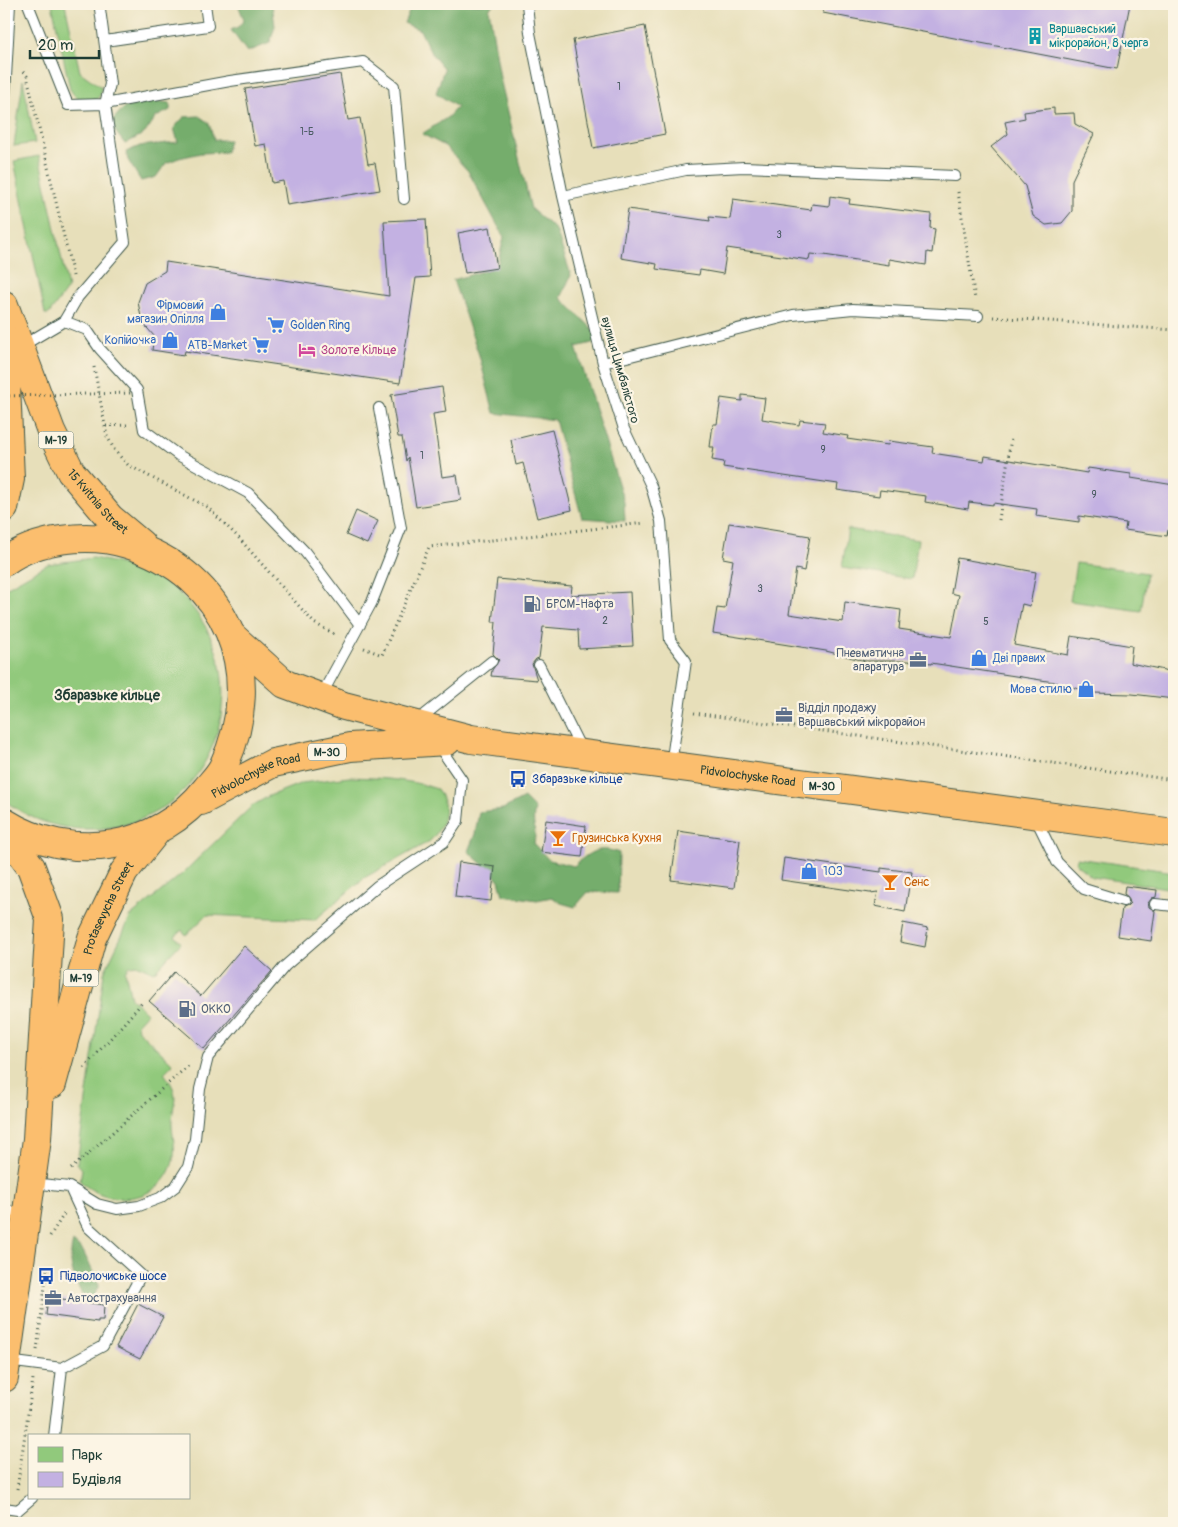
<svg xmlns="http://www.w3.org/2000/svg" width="1178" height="1527" font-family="Pangolin,sans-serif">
  <rect width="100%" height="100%" fill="#fcf5e5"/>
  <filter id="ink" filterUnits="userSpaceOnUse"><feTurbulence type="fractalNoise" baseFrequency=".02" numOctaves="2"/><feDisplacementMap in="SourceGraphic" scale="10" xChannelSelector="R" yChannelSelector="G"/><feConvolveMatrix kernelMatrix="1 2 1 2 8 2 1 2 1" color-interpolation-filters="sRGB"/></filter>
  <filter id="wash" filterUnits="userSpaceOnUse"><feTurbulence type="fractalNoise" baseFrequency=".0096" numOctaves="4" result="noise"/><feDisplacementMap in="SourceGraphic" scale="20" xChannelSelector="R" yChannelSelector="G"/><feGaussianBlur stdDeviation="1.12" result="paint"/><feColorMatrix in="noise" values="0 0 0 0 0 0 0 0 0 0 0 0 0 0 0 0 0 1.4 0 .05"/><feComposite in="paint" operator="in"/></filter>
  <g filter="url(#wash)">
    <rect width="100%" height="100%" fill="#e7dfba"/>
    <path fill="#91c97c" stroke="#588358" d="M52,4h13l15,68 21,15v7l-5,6c-13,0 -19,1 -26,-11z
      M23,80l12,63 -21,3z
      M39,156l29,132 -19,26h-4l-31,-153z
      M848,529l70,11 -6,39 -70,-11z
      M93,558c29,6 60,12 83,32 95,86 36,244 -93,239 -29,-1 -56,-11 -79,-29v-211l44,-25z
      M1076,563l71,10 -6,38 -71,-10z
      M349,777c30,1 60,2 88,12 13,19 8,36 -7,52l-66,37 -49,42 -108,-5 -21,20 -4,-5 -7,6 6,7 -27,29 -16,-7 -9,1 -4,5 6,27 16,15 -10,11 1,6 35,34 -9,9c15,21 11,22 8,46 -1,14 5,28 1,42 -11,43 -65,47 -93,20l2,-12 -5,-6 26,-182 1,-8 27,-57 51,-42 70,-68 17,-10 33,-13z
      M1077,858l97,14v17l-82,-12 -16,-13z"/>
    <path fill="#74ad6c" stroke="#4a7550" d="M238,4h34l3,22 -5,17 -23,9 -16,-22 7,-3 6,-7z
      M412,4h82l-5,5 11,69 31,131 25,21 15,45 -10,23 43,42 -28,7 48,155 1,19 -43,-3 -27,-98 -61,-7 -15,-58 -26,-75 44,-13 7,-30 -36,-66 -23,-25 -23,-12 26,-17 9,-10 -21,-14 8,-24 -13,-16 -11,-23 -16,-7z
      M154,101l16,2v7l-14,7 -11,16 -20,11 -15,-19c12,-20 22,-23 44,-24z
      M199,116l10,7 5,17h15l-3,12 -25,1 -22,5 -13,5 -10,14 -15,4 -13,-21 -2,-8 14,-6 38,-4 -4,-14 10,-11z
      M524,798l11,11c-4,15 2,20 -1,35l15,16 25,6c15,-14 25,-21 45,-13l-1,40 -30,-1 -13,15 -14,-4 -9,-6 -15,3 -34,-5 -4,-15 -31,-29 7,-17 4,-22 24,-3z
      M73,1242l10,9 16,34 -6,13 -7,2c-12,-17 -19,-38 -13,-58z"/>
    <g id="blocks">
      <path fill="#c3b1e2" d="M824,4h306l-13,65 -294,-56z
        M645,26l20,108 -72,14 -20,-108z
        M340,74l8,46 12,-2 8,46 7,-1 5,27 -93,15 -4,-24 -11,2 -6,-39 -11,2 -10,-57z
        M1054,108v6l20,-1 1,11 19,10 -22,46v31l-10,12 -16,2 -13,-9 -8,-30 -34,-39 17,-13 -3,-12 20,-4 -1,-6z
        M830,196l20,3 -1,5 82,10 -1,14 5,1 -3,24 -5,-1 -1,13 -37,-6v6l-65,-10 -14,-1 -1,6 -82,-12 -4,26 -23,-4 -1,5 -43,-6 1,-5 -36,-6 7,-49 82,12 -1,-4 21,2 3,-20 78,11 1,-6 17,2z
        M426,219l4,58 -14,1 -16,105 -215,-32 -1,4 -32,-5 2,-14 -12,-14 -4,-20 7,-19 20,-12 1,-9 223,34 -5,-75z
        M490,227l7,41 -32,5 -7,-40z
        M442,387l4,25 -13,2 9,63 15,-2 4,25 -45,7 -8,-50 -2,4 -4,-24h-4l-7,-42z
        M742,395l23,3 -3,21 37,6 1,-5 25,3 -2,9 25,4 -1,3 41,6 1,-4 44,6 -1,6 52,8 1,-5 102,17 1,-5 43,6v4l43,7v46l-6,-1 -1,6 -42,-6 1,-7 -47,-7v6l-43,-6 1,-7 -44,-6v2l-24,-3 -1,7 -43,-7 1,-6 -46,-6 -1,6 -42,-6 1,-6 -115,-17 1,-5 -12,-2 2,-13h-4l3,-23h4l4,-26 21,3z
        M552,430l20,80 -35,8 -14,-55 -7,2 -5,-25z
        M356,511l22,10 -11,23 -21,-9z
        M729,523l81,13 -6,35 -8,-2 -7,45 54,8 2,-20 56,8 -2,19 52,8 8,-42 -8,-2 6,-35 79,14 -6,34 -8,-2 -8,41 54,10 3,-19 61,10 -2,17 44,9v27l-42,-5 -39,-1 -39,-11 -123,-19v1l-23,-3h-43l-39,-10 -113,-18 4,-25 8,1 8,-49 -10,-2z
        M497,579l75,7 -1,9 59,-3 3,54 -54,3 -1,-19 -35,-3 -4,31 -3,1 -4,5 5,16 -46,-4 1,-6 7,-10 -6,-6 3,-32h-4z
        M546,820l40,6 -4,31 -41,-5z
        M678,831l62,9 -6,48 -63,-8z
        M784,858l97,14v-4l31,4 -1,5 17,2v3l-19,4 -4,26 -30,-6 3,-14 -8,1 -89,-13z
        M459,862l36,5 -4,34 -36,-4z
        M1125,886l32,4 -1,7 -4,1 -4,5 1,4 6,4 -4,30 -33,-5 4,-28 5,-2 3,-3 -2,-6 -4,-3z
        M903,923l25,5 -3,19 -25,-5z
        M244,946l28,25 -68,78 -55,-48 25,-29 27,24z
        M48,1297l56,8 -1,15h-5v2l-52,-7z
        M138,1304l25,13 -23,42 -24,-12z"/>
    </g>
  </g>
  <g filter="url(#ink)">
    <use href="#blocks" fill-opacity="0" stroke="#3d5548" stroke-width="1"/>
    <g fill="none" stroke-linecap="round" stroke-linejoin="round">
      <g stroke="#3d5548" stroke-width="12">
        <path id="lane" d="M527,4l3,29 33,163 40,167 21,66 27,57 10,35 9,119 16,21 -15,104
          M100,9l10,75 -5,20 125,-23 133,-19 31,24 10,113
          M105,41l103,-15 -3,-22
          M4,114l6,-110
          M563,196l123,-26 58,-3 211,9
          M64,321l23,9 13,19 37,41 7,40 34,25 70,38 57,59 55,73
          M20,347l44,-26 14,-24 47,-55 -20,-138 -37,1 -40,-101
          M603,363l190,-48 60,-6 125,7
          M539,665l43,86
          M321,696l51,-94 29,-74 -22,-120
          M417,721l75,-60
          M1035,817l22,45 27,27 39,12
          M1155,904l19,2
          M32,1183l37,4 28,17 20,5 22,-3 21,-8 16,-12 12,-19 7,-28 5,-50 8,-32 77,-91 92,-80 67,-44 14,-21 4,-41 -24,-35
          M4,1211l21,2
          M7,1361l55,7 41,-22 38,-71 -53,-48 -18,-39
          M54,1436l8,-68
          M4,1508l14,2 14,-12"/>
      </g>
      <g stroke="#3d5548" stroke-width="30">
        <g id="highway">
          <path id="s1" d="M4,305l47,126 20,41 39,46 31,26"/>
          <path d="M4,337l6,142 -6,29"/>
          <path d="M4,562c33,-24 85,-30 123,-18 101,30 140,130 96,223 -4,8 -11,15 -16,21 -49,63 -136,76 -203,34"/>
          <path id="s2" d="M232,636l53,48 59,22 127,33 703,94"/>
          <path id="s3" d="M201,801l72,-38 77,-16 97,-6"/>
          <path d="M4,831l27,36 19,52 -13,220 -33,239"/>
          <path id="s4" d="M52,1084l40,-146 32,-66 32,-40"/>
        </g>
      </g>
      <path stroke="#3d5548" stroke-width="3" stroke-dasharray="1 4" stroke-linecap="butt" d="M23,72l4,4 46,200
        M958,192l17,107
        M993,317l181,13
        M94,367l13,69 8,15 13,14 79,42 30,29 77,87 22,12
        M106,426l21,-1
        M999,520l12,-82
        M364,648l18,7 47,-108 216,-24
        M694,713l480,67
        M4,920l3,8 -3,42
        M84,1068l58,-65
        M71,1169l118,-104
        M50,1236l14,-22
        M37,1350l10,-80
        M17,1489l16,-110"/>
      <use href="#lane" stroke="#fff" stroke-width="10"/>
      <use href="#highway" stroke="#fbbe6e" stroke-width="28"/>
      <path stroke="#3d5548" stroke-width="3" stroke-dasharray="1 4" stroke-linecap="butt" d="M4,396l127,-3"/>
    </g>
  </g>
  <defs>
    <g id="building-bare" transform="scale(1.35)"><path d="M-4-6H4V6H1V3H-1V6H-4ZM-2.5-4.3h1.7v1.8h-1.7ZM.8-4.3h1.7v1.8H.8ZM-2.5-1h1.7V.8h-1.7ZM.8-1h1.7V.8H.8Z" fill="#0f9aa8" stroke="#fcf5e5" stroke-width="2.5" paint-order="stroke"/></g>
    <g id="shop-bare" transform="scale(1.35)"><path d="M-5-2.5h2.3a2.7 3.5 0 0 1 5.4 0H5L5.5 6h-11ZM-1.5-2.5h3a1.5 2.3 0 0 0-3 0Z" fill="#3f7fe0" stroke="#fcf5e5" stroke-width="2.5" paint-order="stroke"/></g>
    <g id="supermarket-bare" transform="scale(1.35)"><path d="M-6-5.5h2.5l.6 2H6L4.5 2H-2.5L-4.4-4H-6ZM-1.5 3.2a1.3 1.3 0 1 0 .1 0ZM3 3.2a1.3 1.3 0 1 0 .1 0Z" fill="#3f7fe0" stroke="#fcf5e5" stroke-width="2.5" paint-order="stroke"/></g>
    <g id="hotel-bare" transform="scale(1.35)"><path d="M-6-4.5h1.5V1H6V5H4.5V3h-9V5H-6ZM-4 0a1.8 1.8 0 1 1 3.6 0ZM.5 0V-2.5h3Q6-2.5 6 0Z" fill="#d1479c" stroke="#fcf5e5" stroke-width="2.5" paint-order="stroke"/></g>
    <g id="fuel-bare" transform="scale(1.35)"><path d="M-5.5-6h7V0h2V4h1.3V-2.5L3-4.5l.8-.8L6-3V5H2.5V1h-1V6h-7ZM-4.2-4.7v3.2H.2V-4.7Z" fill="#5c6f8a" stroke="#fcf5e5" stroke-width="2.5" paint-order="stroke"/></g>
    <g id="office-bare" transform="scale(1.35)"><path d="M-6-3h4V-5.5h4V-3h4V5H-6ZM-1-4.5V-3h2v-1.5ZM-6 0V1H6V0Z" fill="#5c6f8a" stroke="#fcf5e5" stroke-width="2.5" paint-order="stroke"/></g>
    <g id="bus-bare" transform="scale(1.35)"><path d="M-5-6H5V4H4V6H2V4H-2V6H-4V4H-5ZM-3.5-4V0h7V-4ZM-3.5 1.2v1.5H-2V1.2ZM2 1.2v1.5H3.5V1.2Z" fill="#1a4fb4" stroke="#fcf5e5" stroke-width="2.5" paint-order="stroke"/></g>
    <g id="bar-bare" transform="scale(1.35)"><path d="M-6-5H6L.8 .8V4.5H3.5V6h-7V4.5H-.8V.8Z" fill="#e8710a" stroke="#fcf5e5" stroke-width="2.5" paint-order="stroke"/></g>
  </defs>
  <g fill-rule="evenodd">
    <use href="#building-bare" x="1035" y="36"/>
    <use href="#shop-bare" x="218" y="312"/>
    <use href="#supermarket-bare" x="276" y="325"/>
    <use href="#shop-bare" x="170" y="340"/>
    <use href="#supermarket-bare" x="261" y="345"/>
    <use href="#hotel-bare" x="307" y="350"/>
    <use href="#fuel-bare" x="532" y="604"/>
    <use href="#shop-bare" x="979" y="658"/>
    <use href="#office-bare" x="918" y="660"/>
    <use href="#shop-bare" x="1086" y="689"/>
    <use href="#office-bare" x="784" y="715"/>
    <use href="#bus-bare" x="518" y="779"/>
    <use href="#bar-bare" x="558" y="838"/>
    <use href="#shop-bare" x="809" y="871"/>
    <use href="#bar-bare" x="890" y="882"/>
    <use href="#fuel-bare" x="187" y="1009"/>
    <use href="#bus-bare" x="46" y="1276"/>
    <use href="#office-bare" x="53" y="1298"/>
  </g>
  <g text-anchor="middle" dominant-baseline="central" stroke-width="4.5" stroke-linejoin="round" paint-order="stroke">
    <g font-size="10" fill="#485a60">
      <text x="619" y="87">1</text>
      <text x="307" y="132">1-Б</text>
      <text x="779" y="235">3</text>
      <text x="823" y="450">9</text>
      <text x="422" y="456">1</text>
      <text x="1094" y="495">9</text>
      <text x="760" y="589">3</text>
      <text x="605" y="621">2</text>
      <text x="986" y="622">5</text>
    </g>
    <g fill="#fcf5e5" stroke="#617469" stroke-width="1">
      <rect x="38.5" y="431.5" width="35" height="17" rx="4"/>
      <rect x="308" y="743.5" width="38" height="17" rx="4"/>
      <rect x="803" y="777.5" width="38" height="17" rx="4"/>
      <rect x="63.5" y="969.5" width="35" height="17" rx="4"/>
    </g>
    <g font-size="11" font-weight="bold" fill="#1f3d34">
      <text x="56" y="440">М-19</text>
      <text x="327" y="752">М-30</text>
      <text x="822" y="786">М-30</text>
      <text x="81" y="978">М-19</text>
    </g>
    <g font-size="12" fill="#0d838f" stroke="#fcf5e5" text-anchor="start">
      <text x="1049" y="29">Варшавський<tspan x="1049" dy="14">мікрорайон, 8 черга</tspan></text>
    </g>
    <g font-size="12" fill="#366cbe" stroke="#fcf5e5" text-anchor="end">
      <text x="204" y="305">Фірмовий<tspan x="204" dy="14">магазин Опілля</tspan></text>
      <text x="290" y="325" text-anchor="start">Golden Ring</text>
      <text x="156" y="340">Копійочка</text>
      <text x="247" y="345">ATB-Market</text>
      <text x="993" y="658" text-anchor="start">Дві правих</text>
      <text x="1072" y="689">Мова стилю</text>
      <text x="823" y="871" text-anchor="start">103</text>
    </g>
    <g font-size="12" fill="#b23c85" stroke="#fcf5e5" text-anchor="start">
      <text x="321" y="350">Золоте Кільце</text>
    </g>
    <g font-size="12" fill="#1f3d34" stroke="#fcf5e5">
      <text transform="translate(620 370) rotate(74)">вулиця Цимбалістого</text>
      <text stroke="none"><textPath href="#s1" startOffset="220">15 Kvitnia Street</textPath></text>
      <text stroke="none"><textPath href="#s2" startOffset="545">Pidvolochyske Road</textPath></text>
      <text stroke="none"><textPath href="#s3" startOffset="61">Pidvolochyske Road</textPath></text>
      <text stroke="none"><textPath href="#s4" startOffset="185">Protasevycha Street</textPath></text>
    </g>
    <g font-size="12" fill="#4e5e75" stroke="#fcf5e5" text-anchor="start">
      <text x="546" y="604">БРСМ-Нафта</text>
      <text x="904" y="653" text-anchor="end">Пневматична<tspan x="904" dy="14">апаратура</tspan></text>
      <text x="798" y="708">Відділ продажу<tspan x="798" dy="14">Варшавський мікрорайон</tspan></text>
      <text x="201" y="1009">OKKO</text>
      <text x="67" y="1298">Автострахування</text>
    </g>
    <g font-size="12" fill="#164399" stroke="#fcf5e5" text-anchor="start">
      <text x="532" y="779">Збаразьке кільце</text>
      <text x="60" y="1276">Підволочиське шосе</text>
    </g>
    <g font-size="12" fill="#c56008" stroke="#fcf5e5" text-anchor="start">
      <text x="572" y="838">Грузинська Кухня</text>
      <text x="904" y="882">Сенс</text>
    </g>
    <g font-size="14" font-weight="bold" fill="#1f3d34" stroke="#fcf5e5">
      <text x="107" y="695">Збаразьке кільце</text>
    </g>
  </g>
  <rect width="1178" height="1527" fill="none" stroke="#fcf5e5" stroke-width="20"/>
  <rect x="28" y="1434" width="162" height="65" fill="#fcf5e5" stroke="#a4ab9e"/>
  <rect x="38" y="1447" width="25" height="15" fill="#91c97c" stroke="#a4ab9e"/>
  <text x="72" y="1460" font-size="15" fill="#1f3d34">Парк</text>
  <rect x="38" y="1472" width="25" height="15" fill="#c3b1e2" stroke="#a4ab9e"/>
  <text x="72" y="1484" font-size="15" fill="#1f3d34">Будівля</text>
  <path d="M30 50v8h69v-8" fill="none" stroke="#1f3d34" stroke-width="2.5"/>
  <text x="38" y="50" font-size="15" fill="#1f3d34" stroke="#fcf5e5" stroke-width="4" paint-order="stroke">20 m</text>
</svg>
